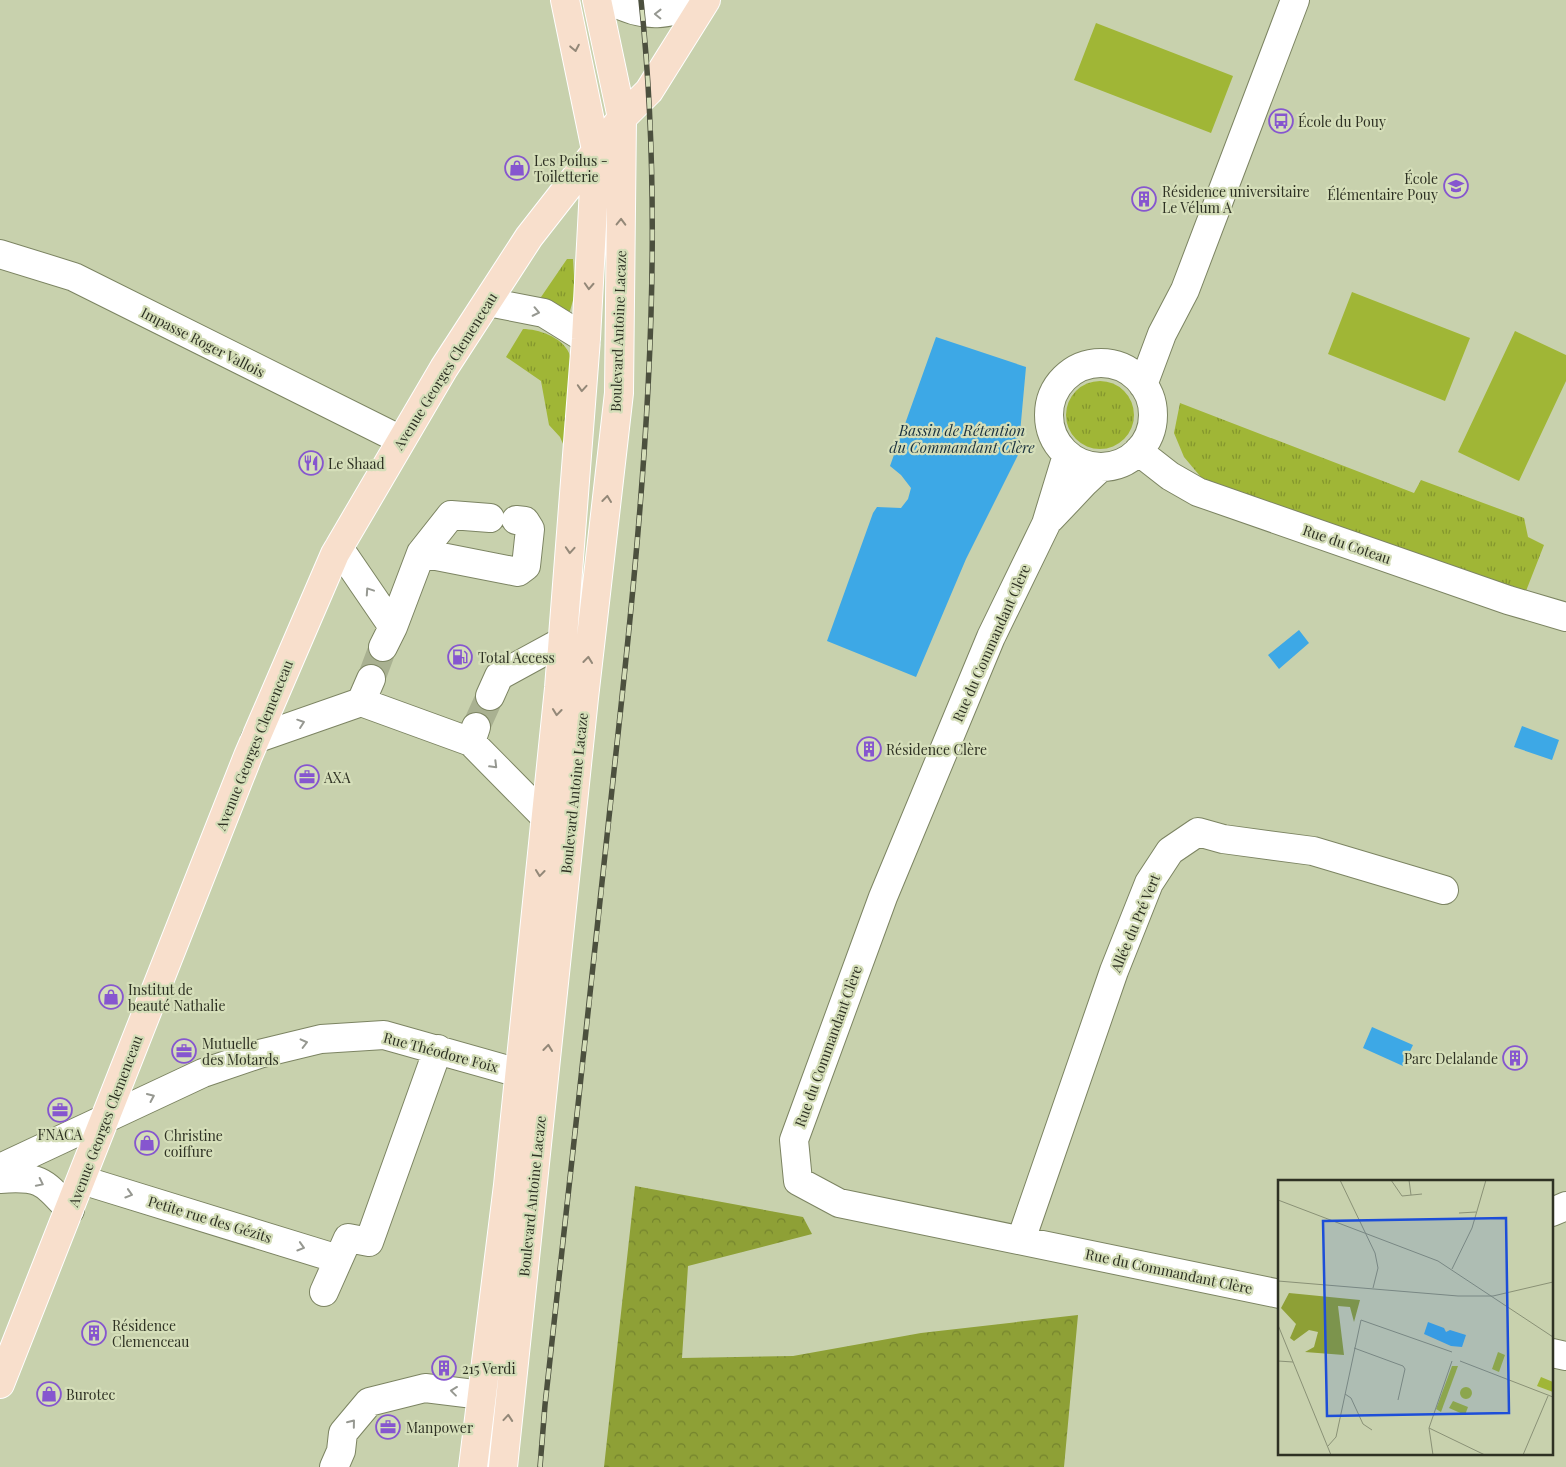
<svg xmlns="http://www.w3.org/2000/svg" width="1566" height="1467" font-family="'Playfair Display',serif">
  <defs>
    <pattern id="grass-tufts" width="24" height="20" patternUnits="userSpaceOnUse" patternTransform="scale(1.25)"><rect width="24" height="20" fill="#a0b636"/><path d="M3 7l-1-3M5 7V3M7 7l1-3M15 17l-1-3M17 17v-4M19 17l1-3" fill="none" stroke="#83952d"/></pattern>
    <pattern id="forest-crowns" width="20" height="18" patternUnits="userSpaceOnUse" patternTransform="scale(1.25)"><rect width="20" height="18" fill="#8ea036"/><path d="M2 6a3 3 0 1 1 6 0M12 15a3 3 0 1 1 6 0" fill="none" stroke="#74832d"/></pattern>
  </defs>
  <rect width="100%" height="100%" fill="#c8d1ad"/>
  <path fill="url(#grass-tufts)" d="M567,259h6l2,34 -5,18h-7l-24,-11z
    M523,329c15,0 39,8 46,24 6,15 -1,81 -2,100l-7,-16 -11,-12 -8,-44 -35,-24z
    M1066 415a34 34 0 1 1 68 0a34 34 0 1 1-68 0Z
    M1180,403l234,90 7,-13 103,38 4,19 16,8 -18,46 -321,-109 -21,-25 -10,-24z"/>
  <path fill="url(#forest-crowns)" d="M635,1186l168,31 9,17 -124,32 -6,92 111,-2 128,-23 157,-18 -14,152h-460z"/>
  <path fill="#a0b636" d="M1096,23l137,53 -22,57 -137,-53z
    M1352,292l118,46 -25,63 -117,-47z
    M1515,331l51,24v26l-47,100 -61,-29z"/>
  <path fill="#3da8e6" d="M936,337l90,30 -8,88 -52,104 -50,118 -89,-36 46,-128 4,-6 24,1 7,-9 3,-11 -10,-13 -11,-9z
    M1299,630l10,13 -30,26 -11,-14z
    M1522,726l37,14 -7,20 -38,-13z
    M1372,1027l41,18 -10,21 -40,-18z"/>
  <g fill="none" stroke-linecap="round" stroke-linejoin="round">
    <path stroke="#a9b191" stroke-width="28" stroke-dasharray="28 14" stroke-linecap="butt" d="M371,679l12,-32
      M476,727l14,-31"/>
    <g stroke="#7c8462" stroke-width="30">
      <path id="minor" d="M610,0c35,20 59,15 95,1
        M0,254l74,23 327,163
        M488,302l56,11 42,26
        M1049 415a52 52 0 1 1 104 0a52 52 0 1 1-104 0Z
        M1143,385l19,-51 23,-44 110,-290
        M1138,451l32,25 28,16 310,108 58,17
        M1067,455l-21,69 -55,113 -108,260 -89,243 4,41 41,22 441,91
        M1050,519l35,-37 16,-15
        M339,548l54,79 -10,20
        M421,553l97,19 8,-6 4,-37 -5,-8 -9,-1
        M393,627l28,-74 30,-38 39,3
        M490,696l9,-20 64,-35
        M361,702l110,40
        M476,727l-5,15 75,76
        M255,739l106,-37 10,-23
        M0,1168l203,-95 56,-19 62,-15 63,-4 135,38 23,4
        M0,1179c41,-3 43,2 70,31
        M82,1180l256,79
        M1552,1212l14,-6
        M1021,1240l93,-269 35,-88 21,-32 28,-19 25,7 90,12 131,39
        M324,1292l24,-54 21,4 69,-193
        M1552,1353l14,3
        M334,1467l7,-16 2,-18 26,-31 56,-14 57,7"/>
    </g>
    <g stroke="#fff" stroke-width="30">
      <path id="major" d="M0,1384l248,-628 87,-202 109,-186 85,-131 93,-119 27,-27 57,-91
        M473,1467l35,-282 51,-497 27,-349 10,-189 -31,-150
        M503,1467l81,-769 35,-305 3,-275 -25,-118"/>
    </g>
    <use href="#minor" stroke="#fff" stroke-width="28"/>
    <use href="#major" stroke="#f8dfcc" stroke-width="28"/>
    <g stroke="#4c503e" stroke-width="5.5">
      <path id="rail" d="M540,1467l5,-62c23,-211 47,-423 69,-634 28,-255 54,-515 27,-771"/>
    </g>
    <use href="#rail" stroke="#d5deb9" stroke-width="4" stroke-dasharray="11" stroke-linecap="butt"/>
  </g>
  <defs><path id="oneway-chevron" d="M-2-3.5L2.5 0L-2 3.5" fill="none" stroke-width="1.6" stroke-linecap="round" stroke-linejoin="round" transform="scale(1.25)"/></defs>
  <g stroke="#969891">
    <use href="#oneway-chevron" transform="translate(658 14) rotate(-179)"/>
    <use href="#oneway-chevron" transform="translate(536 312) rotate(12)"/>
    <use href="#oneway-chevron" transform="translate(369 591) rotate(-124)"/>
    <use href="#oneway-chevron" transform="translate(301 723) rotate(-19)"/>
    <use href="#oneway-chevron" transform="translate(494 765) rotate(45)"/>
    <use href="#oneway-chevron" transform="translate(304 1043) rotate(-14)"/>
    <use href="#oneway-chevron" transform="translate(151 1097) rotate(-24)"/>
    <use href="#oneway-chevron" transform="translate(40 1183) rotate(26)"/>
    <use href="#oneway-chevron" transform="translate(129 1194) rotate(17)"/>
    <use href="#oneway-chevron" transform="translate(301 1247) rotate(17)"/>
    <use href="#oneway-chevron" transform="translate(454 1391) rotate(-173)"/>
    <use href="#oneway-chevron" transform="translate(352 1423) rotate(-51)"/>
  </g>
  <g stroke="#938878">
    <use href="#oneway-chevron" transform="translate(575 48) rotate(79)"/>
    <use href="#oneway-chevron" transform="translate(621 222) rotate(-89)"/>
    <use href="#oneway-chevron" transform="translate(589 286) rotate(93)"/>
    <use href="#oneway-chevron" transform="translate(582 388) rotate(94)"/>
    <use href="#oneway-chevron" transform="translate(607 499) rotate(-83)"/>
    <use href="#oneway-chevron" transform="translate(570 550) rotate(94)"/>
    <use href="#oneway-chevron" transform="translate(588 660) rotate(-84)"/>
    <use href="#oneway-chevron" transform="translate(557 712) rotate(96)"/>
    <use href="#oneway-chevron" transform="translate(540 873) rotate(96)"/>
    <use href="#oneway-chevron" transform="translate(548 1048) rotate(-84)"/>
    <use href="#oneway-chevron" transform="translate(508 1418) rotate(-85)"/>
  </g>
  <defs>
    <g id="bus-ring" transform="scale(1.25)"><circle r="9.5" fill="#d5deb9" stroke="#8656cf" stroke-width="1.5"/><path d="M-5-6H5V4H4V6H2V4H-2V6H-4V4H-5ZM-3.5-4V0h7V-4ZM-3.5 1.2v1.5H-2V1.2ZM2 1.2v1.5H3.5V1.2Z" fill="#8656cf"/></g>
    <g id="shop-ring" transform="scale(1.25)"><circle r="9.5" fill="#d5deb9" stroke="#8656cf" stroke-width="1.5"/><path d="M-5-2.5h2.3a2.7 3.5 0 0 1 5.4 0H5L5.5 6h-11ZM-1.5-2.5h3a1.5 2.3 0 0 0-3 0Z" fill="#8656cf"/></g>
    <g id="school-ring" transform="scale(1.25)"><circle r="9.5" fill="#d5deb9" stroke="#8656cf" stroke-width="1.5"/><path d="M0-5L7-2L0 1L-7-2ZM-4 1L0 2.5L4 1V4Q0 6-4 4Z" fill="#8656cf"/></g>
    <g id="building-ring" transform="scale(1.25)"><circle r="9.5" fill="#d5deb9" stroke="#8656cf" stroke-width="1.5"/><path d="M-4-6H4V6H1V3H-1V6H-4ZM-2.5-4.3h1.7v1.8h-1.7ZM.8-4.3h1.7v1.8H.8ZM-2.5-1h1.7V.8h-1.7ZM.8-1h1.7V.8H.8Z" fill="#8656cf"/></g>
    <g id="restaurant-ring" transform="scale(1.25)"><circle r="9.5" fill="#d5deb9" stroke="#8656cf" stroke-width="1.5"/><path d="M-5-6h1v4h1v-4h1v4h1v-4h1v5L-1.5 .5V6h-2V.5L-5-1ZM5-6V6H3V1.5H1.5Q1.5-4 5-6Z" fill="#8656cf"/></g>
    <g id="fuel-ring" transform="scale(1.25)"><circle r="9.5" fill="#d5deb9" stroke="#8656cf" stroke-width="1.5"/><path d="M-5.5-6h7V0h2V4h1.3V-2.5L3-4.5l.8-.8L6-3V5H2.5V1h-1V6h-7ZM-4.2-4.7v3.2H.2V-4.7Z" fill="#8656cf"/></g>
    <g id="office-ring" transform="scale(1.25)"><circle r="9.5" fill="#d5deb9" stroke="#8656cf" stroke-width="1.5"/><path d="M-6-3h4V-5.5h4V-3h4V5H-6ZM-1-4.5V-3h2v-1.5ZM-6 0V1H6V0Z" fill="#8656cf"/></g>
  </defs>
  <g fill-rule="evenodd">
    <use href="#bus-ring" x="1281" y="121"/>
    <use href="#shop-ring" x="517" y="168"/>
    <use href="#school-ring" x="1456" y="186"/>
    <use href="#building-ring" x="1144" y="199"/>
    <use href="#restaurant-ring" x="311" y="463"/>
    <use href="#fuel-ring" x="460" y="657"/>
    <use href="#building-ring" x="869" y="749"/>
    <use href="#office-ring" x="307" y="777"/>
    <use href="#shop-ring" x="111" y="997"/>
    <use href="#office-ring" x="184" y="1051"/>
    <use href="#building-ring" x="1515" y="1058"/>
    <use href="#office-ring" x="60" y="1110"/>
    <use href="#shop-ring" x="147" y="1143"/>
    <use href="#building-ring" x="94" y="1333"/>
    <use href="#building-ring" x="444" y="1368"/>
    <use href="#shop-ring" x="49" y="1394"/>
    <use href="#office-ring" x="388" y="1427"/>
  </g>
  <g text-anchor="middle" dominant-baseline="central" stroke-width="4.5" stroke-linejoin="round" paint-order="stroke">
    <g font-size="14" fill="#2e3123" stroke="#d5deb9" text-anchor="start">
      <text x="1298" y="121">École du Pouy</text>
      <text x="534" y="160">Les Poilus -<tspan x="534" dy="16">Toiletterie</tspan></text>
      <text x="1438" y="178" text-anchor="end">École<tspan x="1438" dy="16">Élémentaire Pouy</tspan></text>
      <text x="1162" y="191">Résidence universitaire<tspan x="1162" dy="16">Le Vélum A</tspan></text>
      <text x="328" y="463">Le Shaad</text>
      <text x="478" y="657">Total Access</text>
      <text x="886" y="749">Résidence Clère</text>
      <text x="324" y="777">AXA</text>
      <text x="128" y="989">Institut de<tspan x="128" dy="16">beauté Nathalie</tspan></text>
      <text x="202" y="1043">Mutuelle<tspan x="202" dy="16">des Motards</tspan></text>
      <text x="1498" y="1058" text-anchor="end">Parc Delalande</text>
      <text x="60" y="1134" text-anchor="middle">FNACA</text>
      <text x="164" y="1135">Christine<tspan x="164" dy="16">coiffure</tspan></text>
      <text x="112" y="1325">Résidence<tspan x="112" dy="16">Clemenceau</tspan></text>
      <text x="462" y="1368">215 Verdi</text>
      <text x="66" y="1394">Burotec</text>
      <text x="406" y="1427">Manpower</text>
    </g>
    <g font-size="14" fill="#2e3123" stroke="#d5deb9">
      <text transform="translate(618 331) rotate(-88)">Boulevard Antoine Lacaze</text>
      <text transform="translate(203 342) rotate(27)">Impasse Roger Vallois</text>
      <text transform="translate(445 371) rotate(-58)">Avenue Georges Clemenceau</text>
      <text transform="translate(1347 544) rotate(19)">Rue du Coteau</text>
      <text transform="translate(991 643) rotate(-66)">Rue du Commandant Clère</text>
      <text transform="translate(254 745) rotate(-68)">Avenue Georges Clemenceau</text>
      <text transform="translate(574 793) rotate(-84)">Boulevard Antoine Lacaze</text>
      <text transform="translate(1135 923) rotate(-67)">Allée du Pré Vert</text>
      <text transform="translate(828 1046) rotate(-70)">Rue du Commandant Clère</text>
      <text transform="translate(441 1052) rotate(15)">Rue Théodore Foix</text>
      <text transform="translate(105 1121) rotate(-69)">Avenue Georges Clemenceau</text>
      <text transform="translate(532 1196) rotate(-84)">Boulevard Antoine Lacaze</text>
      <text transform="translate(210 1219) rotate(17)">Petite rue des Gézits</text>
      <text transform="translate(1169 1271) rotate(12)">Rue du Commandant Clère</text>
    </g>
    <g font-size="15" font-style="italic" fill="#19303e" stroke="#d5deb9">
      <text x="962" y="430">Bassin de Rétention<tspan x="962" dy="17">du Commandant Clère</tspan></text>
    </g>
  </g>
  <g transform="translate(1278 1180)">
    <rect width="275" height="275" fill="#c8d1ad"/>
    <path d="M174,186h6l-17,46 -5,-3z" fill="#a0b636"/>
    <path d="M11,113l71,7 -6,22 -4,-15 -12,-1 6,49 -39,-3 9,-5 4,-15 -9,-2 -15,11 -4,-3 6,-14 -15,-16z" fill="#8ea036"/>
    <path d="M220,172l7,3 -6,17 -7,-3zM263,197l12,5v10l-16,-6zM182 213a6 6 0 1 1 12 0a6 6 0 1 1-12 0ZM175,221l15,6 -3,8 -16,-7z" fill="#a0b636"/>
    <path d="M150,142l16,6 2,4 4,-2 16,5 -4,12 -11,-1 -27,-12z" fill="#3da8e6"/>
    <path fill="none" stroke="#8a9176" stroke-width="1" d="M62,0l35,73 3,15 -5,20M113,0l11,16 20,-2M131,0l2,15M0,20l160,61 115,76M181,33l17,-1M174,89l20,-41 14,-48M0,101l180,15h35l60,-14M0,145l53,130M76,168l49,18 2,3 -7,31M0,181l15,1M182,181l93,36M67,214l6,4 12,26 9,6M151,248l56,27M50,266l8,-9 25,-117 91,32M155,275l-4,-27 23,-67M245,275l25,-59"/>
    <path fill="#1d4ed8" fill-opacity="0.15" stroke="#1d4ed8" stroke-width="2.5" d="M228,38l3,195 -182,3 -4,-195z"/>
    <rect width="275" height="275" fill="none" stroke="#2e3123" stroke-width="2.5"/>
  </g>
</svg>
